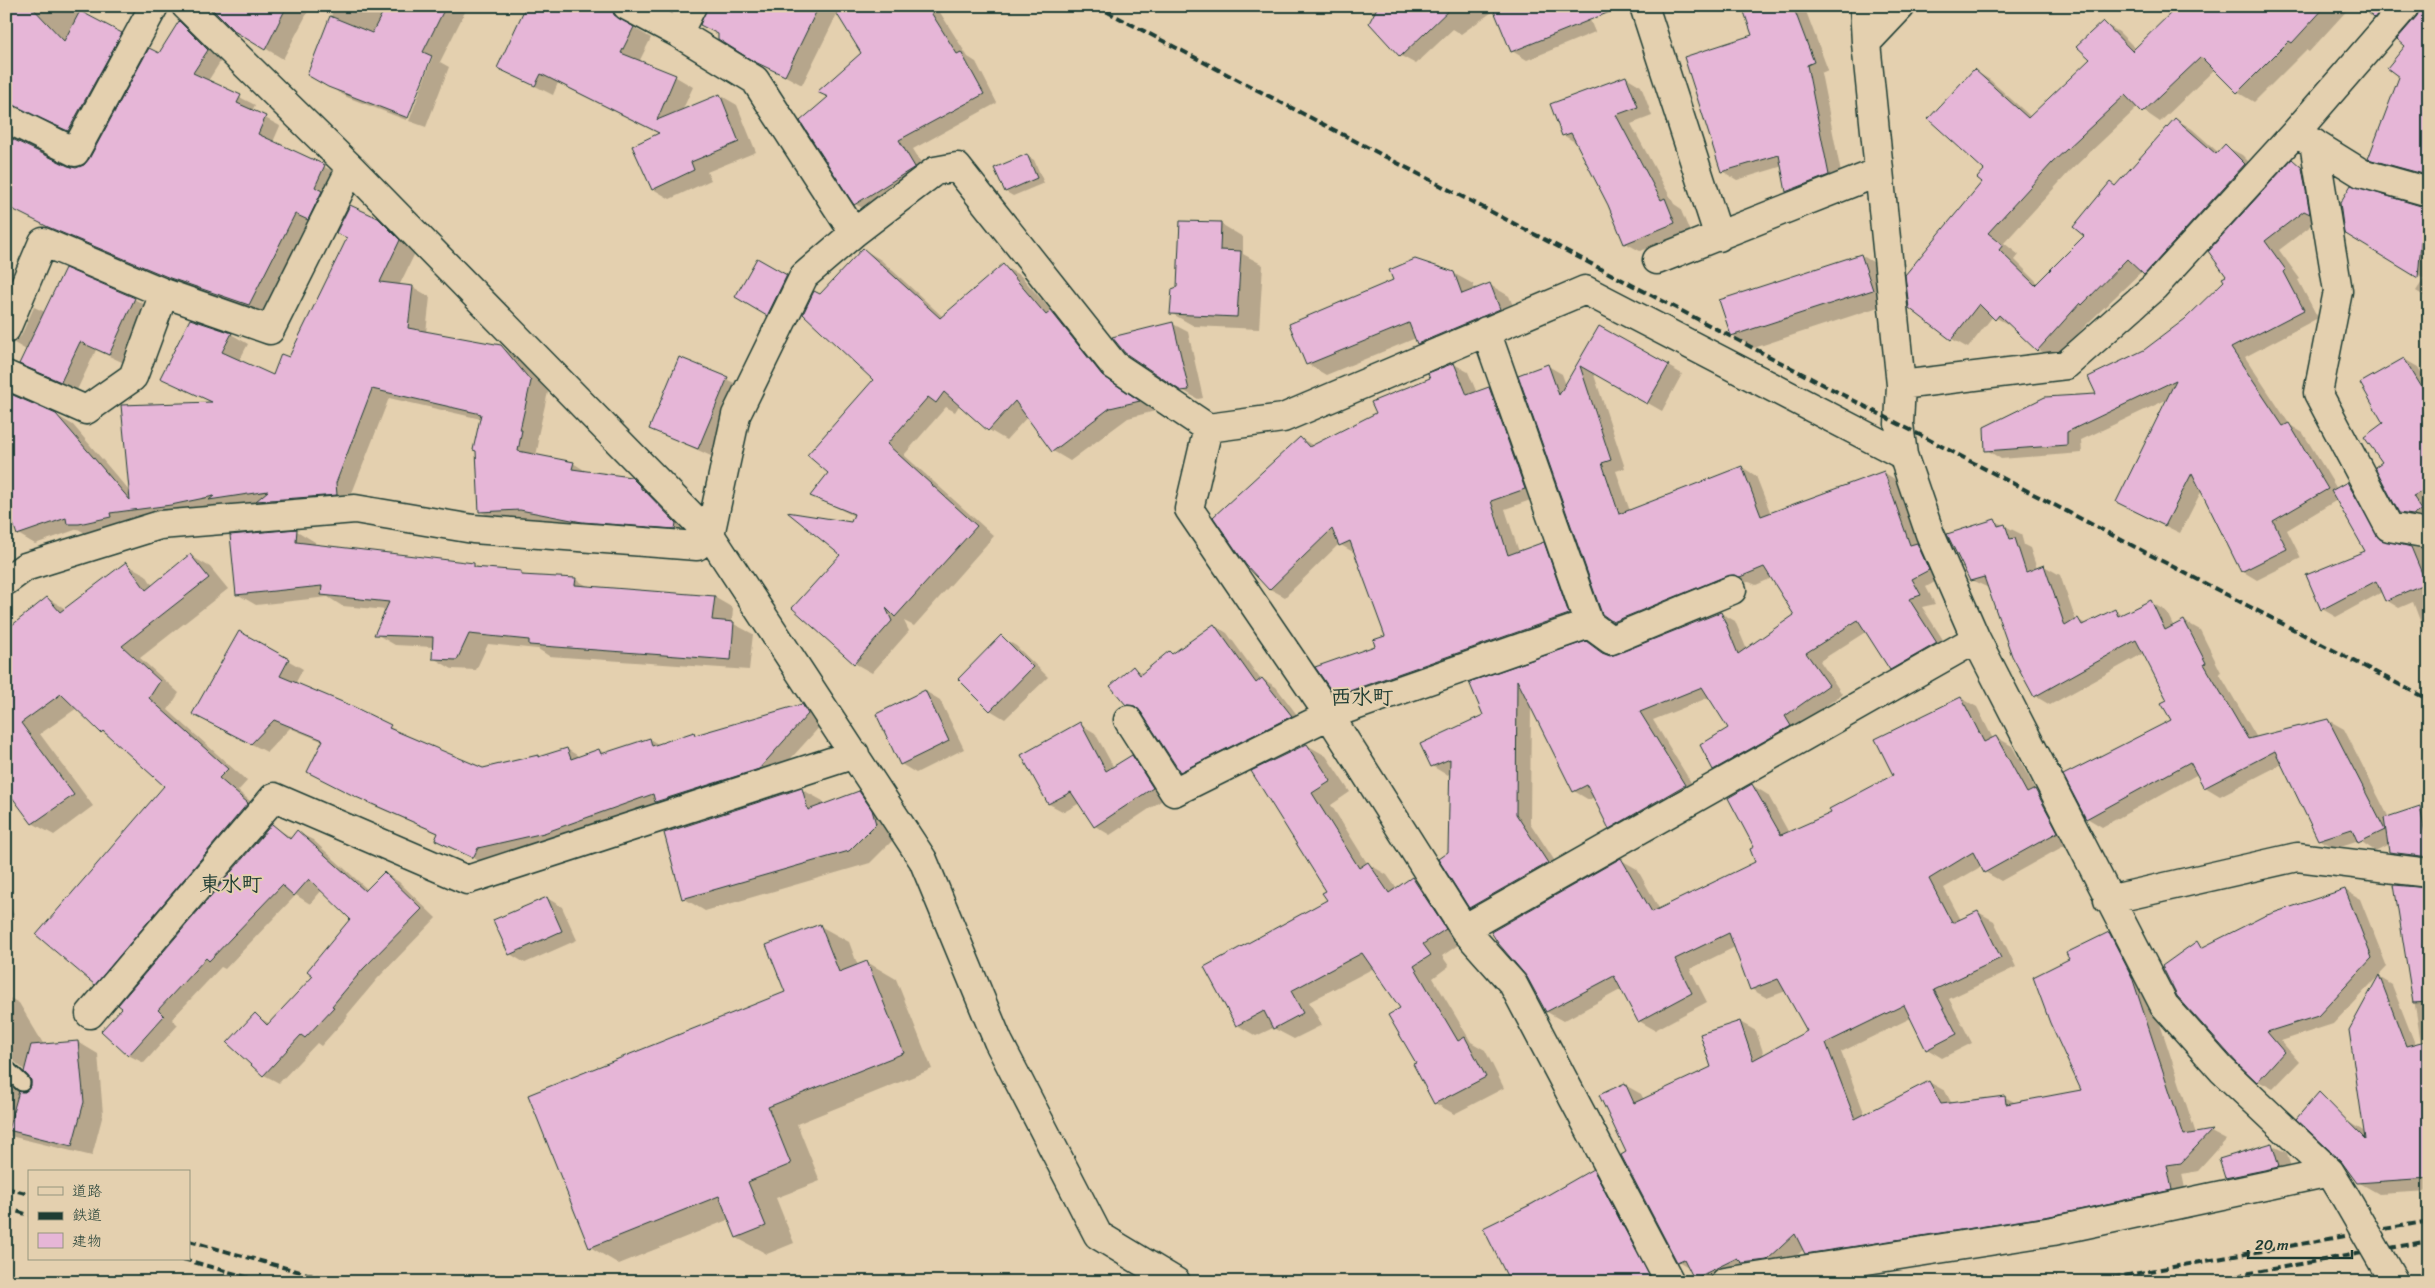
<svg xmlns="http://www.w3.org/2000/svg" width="2435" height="1288" font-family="Sriracha,'Klee One',sans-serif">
  <rect width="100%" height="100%" fill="#e4d0af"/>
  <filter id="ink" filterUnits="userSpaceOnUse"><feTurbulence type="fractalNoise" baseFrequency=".02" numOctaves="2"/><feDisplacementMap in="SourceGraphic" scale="10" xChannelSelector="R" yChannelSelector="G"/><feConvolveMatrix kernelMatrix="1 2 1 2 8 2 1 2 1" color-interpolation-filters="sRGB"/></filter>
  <g filter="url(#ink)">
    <path fill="#0003" d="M23,6h49l-2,2 69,37 -52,96 -55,-27 -26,-7v-69z
      M210,6h101l-28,53 -48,-29z
      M335,6h133l-28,56 9,5 -23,60 -17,-6 24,-65h-3l-24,64 -59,-23 -39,-23z
      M528,6h105l-5,12 3,8 20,12 -12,24 37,15 17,10 -11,24 38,-16 17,10 19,47 -49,20 4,8 -41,19 -17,-10 7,-55 -102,-51 -5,12 -54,-27z
      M662,6h36l-9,15z
      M708,6h133l-39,79 -48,-26 -35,-25z
      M855,6h81l32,51 8,5 21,41 -84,46 16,26 -59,37 -15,-8 -26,-106 34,-45z
      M1330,6h10l-3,4z
      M1368,6h216l11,26 -68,28 -15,-9 -17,-41 -34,24 -8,-5 -37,35 -15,-8z
      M1669,6h11l-5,4z
      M1743,6h61l24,64 -7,3 22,110 -41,16 -15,-8 -4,-25 -46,14 -15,-9 32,-135z
      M2180,6h171l-42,46 -3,-2 -52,52 -17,-10 -22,-23 -55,53 -22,-15 -69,65 -65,71 15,12 -4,5 23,23 48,-47 30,-49 60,-68 16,10 27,24 6,-7 17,9 19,19 -100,109 -19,-12 -56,54 -31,34 -17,-9 -25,-23 -20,-11 -25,32 -16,-9 34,-169 -12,-100 16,10 41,37 61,-58 11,-36 16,9 17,17z
      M2363,6h48l-20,21 -16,-10z
      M2429,6v174l-43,-12 -16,-10 30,-81 6,-31 12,-30z
      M180,23l14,8 28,28 -14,22 47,24 -3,6 28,15 -7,16 66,32 -75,139 -78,-27 -122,-51 -58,-30 62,-38 8,2 8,-3z
      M1626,77l15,9 11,30 -21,8 43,80 6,4 10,24 -50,19 -15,-8 -15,-39 -32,-60 -15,-9z
      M1026,155l8,5 10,23 -31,13 -7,-4z
      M2293,161l14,8 13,50 -41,31 21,29 -2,1 20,38 -73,39 45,68 13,8 34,56 10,-6 14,8 29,52 39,7v86l-4,-2 -12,-32 -14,6 -13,-8 -4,-8 -46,25 -14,-8 45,-58 -30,-51 -50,30 14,28 -44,22 -15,-9 -40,-81 -22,43 -48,-23 36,-111 -87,41 1,13 -81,6 -14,-9 111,-55 47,-44 41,-31 40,-38z
      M2391,203l38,31v65l-13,-8 8,-12 -78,-47z
      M378,219l17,11 21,21 -17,35 14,1 17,10 -4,36 75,14 17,10 30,35 -11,48 2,1 -3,15 37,7 16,10 42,5 17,10 45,45 -93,-2 -62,-12 -41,2 -17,-10 1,-92 -92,-21 -37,95 1,11 -257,29h-11l-7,-4 -43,15 -17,-10 38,-119 17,10 57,67 83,-89 -51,-25 69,-44 17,10 -9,17 35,16 16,-18z
      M1221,224l22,13v17l20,11 -4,64 -65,-3 -23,-13 7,-25z
      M863,249l18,11 62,57 60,-51 18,10 32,37 16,9 51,64 35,25 -27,7 -58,43 -17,-10 -25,-35 -22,24 -17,-10 -29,-26 -5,8 -9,-5 -42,48 90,81 -80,90 -10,-5 5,10 -37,42 -18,-10 -12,-108 12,-39 -43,-21 19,-22 45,-93 -55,-84z
      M1861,255l22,13 11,34 -140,46 -22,-13z
      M758,260l43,25 -18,38 -47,-26z
      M1453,273l20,11 2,6 15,-5 19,11 10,24 -82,34 -19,-11 -2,-5 -90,37 -19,-11z
      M134,299l15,8 -25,56 -28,-13 -19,40 -53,-25 4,-14 -14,-8 7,-7 13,-29 11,5z
      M1173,324l15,8 15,66 -5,1 -16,-9z
      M1599,327l83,47 -20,37 -69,-39 32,96 -9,3 14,40 112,-44 14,9 15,38 112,-42 15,9 44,97 -16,9 9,17 -13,3 29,45 -45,25 -15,-8 -24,-38 -47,30 22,33 -113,83 -15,-8 15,-41 -19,-31 -57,23 45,74 -74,42 -14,-8 -16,-31 -5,3 -15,-9 -43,-85 -1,117 32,49 -77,44 -15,-9 -21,-54 2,-80 -4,2 -15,-9 52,-50 -13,-33 115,-40 22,13h9l104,-43 14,8 12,29 49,-35 -24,-37 -16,7 -7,-3 -8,1 -112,47 -15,-9 -66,-255 14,8 4,11z
      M680,358l63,29 -30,70 -63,-29z
      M2404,359l14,8 11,18v138l-15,-3 -14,-8 -16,-49 1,-39z
      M1454,364l14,8 9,21 12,-5 14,8 36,101 -34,12 14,43 24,-9 15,9 25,70 -232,82 -15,-9 51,-58 -32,-84 -16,-9 -54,53 -15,-8 30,-151 14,8 63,-32z
      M1995,521l26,13 3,11 6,3 7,21 7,-3 16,9 16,46 2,-1 8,4 29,-14 8,5 27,-13 16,9 8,16 10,-6 16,9 21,42 -2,1 38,65 71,-18 16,9 45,89 40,-11v56l-23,-3 -16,-8 -1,-8 -14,7 -16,-11 -24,8 -16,-9 -37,-75 -62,32 -15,-9 -7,-13 -96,53 -15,-9 85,-98 -4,-19 -24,-48 -94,52 -15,-9 -46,-108 -18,-8z
      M297,531l18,11v4l159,19 8,4 39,4 7,4 47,2 16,9 123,9 19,11 -1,15 21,11 -4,36 -200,-14 -11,-7 -50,-5 -12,26 -24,-1 -19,-11 1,-11 -39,-2 -19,-11 11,-24 -45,-4 -14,-9 -72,8 -19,-11z
      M191,556l19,11 18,22 -88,69 39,35 -11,17 79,71 -9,10 29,24 -152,180 -20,-12 71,-197 -51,-46 -13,-8 -25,-24 -37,26 53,72 -39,29 -20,-11 -26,-35 -2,1v-158l41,-34 19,11 60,-45 20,11 7,11z
      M1214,625l13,8 34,47 2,-1 13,8 28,37 -110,55 -14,-8 -37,-59 -16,-8 6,-36 11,6 25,-22 4,3z
      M239,632l64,37 -8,15 188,86 55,-14 3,2 26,-9 13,8 19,-7 7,4 43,-15 11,6 33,-12 4,3 105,-31 15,9 6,9 -49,54 -214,64 -66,15 -5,10 -52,-27 2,-5 -67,-29 -64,-33 16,-30 -34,-14 -23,24 -59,-30z
      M1001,637l15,9 32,31 -43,42 -15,-9z
      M925,691l15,9 24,49 -48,24 -15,-9z
      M1961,698l16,9 16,32 3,-2 16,9 24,45 15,8 22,42 -72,40 -16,-9 -3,-6 -38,22 17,32 17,-8 16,9 22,46 -67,32 23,44 -30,15 -15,-9 -16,-31 -70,34 24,63 64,-33 16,9 7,13 53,-7 11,6 66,-13 -12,-130 39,-26 16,9 23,44 48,147 15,-2 15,8 -28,31 -16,3 5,24 -365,64 -16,-9 -2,-4 -21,19 -60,14h-22l-6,-4 -5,-10 -12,-7 -51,-109 -2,-67 16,9 3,6 69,-32 27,-46 16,9 8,24 44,-23 -22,-41 -19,7 -16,-9 -16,-42 -45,22 17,33 -52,28 -16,-9 -17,-32 -59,32 -16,-9 74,-152 16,9 23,41 97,-47 -5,-78 16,10 21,38 44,-19 61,-39z
      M1080,724l15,9 19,35 18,-12 15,9 20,32 -57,38 -15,-9 -15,-23 -16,9 -15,-8 -26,-48z
      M1307,745l19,11 24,36 -19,13 36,58 20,12 10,14 15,-11 20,11 32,52 -22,15 7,10 -16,12 38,64 14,8 19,38 -50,26 -19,-11 -18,-39 -16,-56 -27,-40 -65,34 13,23 -28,14 -21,-11 -17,8 -19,-11 92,-124 -1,-10 -75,-119z
      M801,789l22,12 1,4 35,-12 22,12 16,31 -27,27 -165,48 -22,-13z
      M272,825l20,13 5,-6 16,8 55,50 16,-17 15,9 37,36 -58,60 -31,37 1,1 -27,30 -4,-3 -38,40 -15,-8 -9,-60 15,9 45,-48 37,-57 -30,-29 -12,14 -14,-9 -71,74 -4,-2 -49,52 6,6 -34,38 -16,-8 -4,-47z
      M2396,886l33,4v175l-5,-3z
      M2345,890l15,9 27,68 -54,57 -52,17 18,21 -26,27 -15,-8 -61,-138 8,5z
      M547,898l15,9 15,33 -52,23 -15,-9z
      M6,900l8,15 -8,4z
      M820,926l29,16 9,24 9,-4 29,17 36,90 -135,55 23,57 -44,17 18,45 -27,11 -30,-16 -7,-19 -111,45 -29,-17 197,-254z
      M2379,977l13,8 34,87 -56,8z
      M6,996l13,7 25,42 34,-3 20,12 5,60 -11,42 -86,-21v-67l18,24 5,-1 4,-6 -3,-10 -24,-21z
      M2429,1114v77l-50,3 -21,-12 -13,-62 20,12z
      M2271,1145l16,8 6,22 -52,11 -15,-8z
      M1593,1171l14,8 54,103h-150l-26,-54z"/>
    <path fill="#e6b6d7" stroke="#1f3d34" d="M6,6h25l33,35 16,-30 42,22 -54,98 -62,-28z
      M209,6h78l-22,44 -31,-19z
      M386,6h60l-23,46 9,4 -24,62 -80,-31 -21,-12 23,-59 42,17z
      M526,6h85l3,9 20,12 -13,26 55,22 -19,45 63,-26 19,48 -48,20 3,8 -42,20 -20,-44 27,-13 -118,-59 -6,12 -38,-18z
      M707,6h112l-34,70 -32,-15 -35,-22v-5l-18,-9z
      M832,6h95l30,48 4,-2 23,42 -85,46 16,27 -61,38 -54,-84 28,-24 -11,-5 44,-39z
      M1378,6h75l-53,51 -31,-34z
      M1492,6h129l1,1 -111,45z
      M1742,6h51l21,56 -7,3 22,110 -41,16 -2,1 -7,-37 -58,17 -37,-115 68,-22z
      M2178,6h148l-34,37 -3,-2 -52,52 -36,-36 -59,56 -17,-18 -73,68 -64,70 15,12 -4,5 36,35 49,-49 -11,-9 37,-45 5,4 60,-68 41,36 9,-10 20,20 -101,111 -17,-16 -45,46 -2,-2 -43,48 -38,-36 -4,5 -16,-16 -28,36 -42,-32 -4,-33 77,-93 -5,-4 7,-8 -56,-51 46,-50 54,49 62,-59 -14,-13 27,-25 29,30z
      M2361,6h23l-10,12z
      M2420,6h9v142l-2,27 -59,-16 31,-82 -12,-9 18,-22 -8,-7 20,-23z
      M179,21l29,29 -15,23 48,22 -4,8 29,13 -8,18 67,31 -10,22 7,4 -14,29 -13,-6 -46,91 -79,-27 -122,-51 -42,-21v-70l62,30 8,2 8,-3 5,-6 60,-111 10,5z
      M1626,76l12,31 -22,8 45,85 4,-2 10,25 -51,21 -16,-39 -37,-72 -9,3 -12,-32z
      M1027,154l10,24 -32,14 -11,-24z
      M2292,159l10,9 8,46 -6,-3 -39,30 21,29 -2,2 20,38 -73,38 52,78 6,-3 39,66 -55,32 14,28 -46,23 -49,-99 -27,53 -49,-24 60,-122 -109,52v13l-82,6 -1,-24 61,-30 51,-3 -8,-17 56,-27 41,-31 39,-38 -2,-3 4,-2 -18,-25z
      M2351,185l73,22 -6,71 -74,-45 -4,-30z
      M350,205l28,13 22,22 -20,42 33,4 -5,42 93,17 30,36 -11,49h2l-4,21 56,11 -2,7 59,8 10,10v2l3,1 32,33 -1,6 -93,-7 -62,-12 -41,2 -3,-61 -3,-1 8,-36 -109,-25 -36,94 1,12 -81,6 12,-10 -59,9 5,-4 -43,9 -61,8 1,4 -32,7h-12l-1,-6 -49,17 -11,-32v-111l50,22 74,86 -9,-95 91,-3 -52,-24 30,-59 42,14 -10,19 51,23 8,-21 8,3 58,-119 -11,-5z
      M1180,221l41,1 -1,28 21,1 -4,66 -67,-3 2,-25 5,-2z
      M863,248l77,70 63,-54 43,51 5,-4 51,64 38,26 -30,7 -58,44 -37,-51 -27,30 -44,-39 -8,11 -8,-6 -41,47 90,82 -82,91 -9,-9 6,13 -38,43 -62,-56 48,-53 -53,-43 64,10 3,-8 -44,-18 18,-23 -21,-18 66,-75 -70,-66 11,-23 6,3z
      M1861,254l12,36 -142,46 -12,-36z
      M757,258l30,17 -20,41 -32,-19z
      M1415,259l39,13 8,22 28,-11 10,26 -83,35 -8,-21 -103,42 -17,-41 104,-44 -4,-10z
      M65,268l70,30 -26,57 -29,-13 -19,40 -42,-18z
      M1173,322l16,68 -8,1 -56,-38 -13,-16z
      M1599,326l70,39 -22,39 -67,-38 31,94 -9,3 17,51 123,-48 19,50 123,-45 26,74 7,-2 12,27 -17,9 9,16 -12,4 28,44 -47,27 -32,-50 -52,33 23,32 -44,31 6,10 -78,44 -13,-25 28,-17 -26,-41 -62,25 45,73 -76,44 -22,-44 -14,7 -56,-112 -1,134 32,49 -79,45 -31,-49 10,-7 2,-93 -19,8 -11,-23 63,-29 -14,-33 117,-41 16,12 8,3 7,-2 104,-42 17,42 56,-39 -30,-48 -24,10 -6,-2 -8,1 -113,46 -11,-8 -84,-239 30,-11 11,31z
      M679,357l49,20 -30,72 -49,-20z
      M2404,358l25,41v89l-16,8 9,14 -9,5 -14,-2 -24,-46 7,-5 -18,-25 19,-14 -23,-40z
      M1454,363l13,32 22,-8 36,102 -34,12 17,54 36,-13 25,72 -234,82 -20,-29 60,-21 -2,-6 12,-4 -35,-95 -11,5 -7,-17 -63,61 -23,-25 -33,-48 87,-80 9,10 67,-34 -5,-11 59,-24 -2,-5z
      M2347,482l33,57 31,8 15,36 -41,18 -9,-20 -55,29 -15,-35 59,-24 -34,-60z
      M1995,519l3,7 7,-2 5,15 5,-1 11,34 18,-7 21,61 13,-8 4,7 33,-16 3,7 33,-16 14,30 19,-10 22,43 -2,1 44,75 80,-20 57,111 -27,13 -6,-14 -34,11 -43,-89 -71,37 -14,-26 -104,57 -23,-44 108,-55 -10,-17 6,-3 -31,-60 -102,57 -22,-41 -28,-79 -14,4 -23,-47z
      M297,529l-1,13 178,21v4l47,4v4l55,3 -1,7 140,11 -3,24 22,2 -3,38 -202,-15v-5l-60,-6 -12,26 -25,-1 1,-22 -59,-2 15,-33 -68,-7 1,-9 -86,9 -6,-60z
      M190,554l19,24 -87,68 38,35 -11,17 79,71 -9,9 29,25 -153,182 -59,-50 128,-149 -61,-55 -2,2 -40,-39 -40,29 53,72 -42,29 -26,-35v-159l41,-33 13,15 66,-50 20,28z
      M1214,624l42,59 6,-5 30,38 -112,56 -39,-60 -6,-6 -9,-1 -16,-19 23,-20 7,9 29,-24 3,3z
      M239,631l50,28 -9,17 72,30 39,19 -2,3 94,40 55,-13v2l29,-9 4,11 28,-10 2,5 49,-16 2,8 42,-14 1,3 107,-31 6,10 -49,55 -104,33 -2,-8 -109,39 -66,15 -5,10 -38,-18 3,-7 -82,-36 -49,-25 16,-32 -49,-20 -23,24 -59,-30z
      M1001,635l32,32 -43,44 -32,-32z
      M925,690l24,51 -49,24 -24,-51z
      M1961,697l23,45 12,-6 31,57 8,-4 23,43 -74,41 -11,-21 -44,27 23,44 26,-12 23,47 -67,32 23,44 -31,16 -22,-45 -78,38 29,76 74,-38 12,23 64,-8 1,8 75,-14 -31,-67 -17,-46 36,-18 -3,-6 43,-21 23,45 52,158 28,-5 -31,33 -14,2 5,25 -122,26 -245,38 -10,-20 -28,26 -25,3 -5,-5 -43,21 -10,-20 -7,3 -56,-107 5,-3 -27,-57 26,-12 9,20 77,-36 -11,-33 40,-13 13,39 54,-29 -29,-52 -28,11 -21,-57 -54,26 17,34 -54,29 -24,-46 -68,36 -19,-35 -29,-34 -7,-11 130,-74 31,54 103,-50 -5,-13 4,-2 -26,-49 24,-14 29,51 50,-22 -2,-4 64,-34 -18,-36z
      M1080,722l26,49 26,-16 21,33 -59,39 -23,-35 -23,12 -27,-49z
      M1307,744l24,37 -19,12 47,75 9,-6 21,31 23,-16 34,52 -23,15 8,11 -17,11 44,75 7,-4 21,40 -52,27 -21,-40 3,-1 -28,-48 12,-7 -38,-55 -71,38 12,22 -30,16 -9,-18 -28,15 -32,-59 123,-67 -5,-7 4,-2 -75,-120z
      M802,788l6,22 51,-19 13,19 4,14 -27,27 -167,48 -18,-66z
      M2420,806l9,51 -40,-5 -5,-34z
      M272,824l18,15 7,-9 68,61 19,-19 38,37 -59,60 -31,37 2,1 -29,31 -4,-3 -38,41 -36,-33 28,-30 12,12 46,-49 -6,-5 43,-52 -41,-40 -15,17 -12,-11 -73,76 -3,-3 -48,52 6,6 -36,40 -27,-25 21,-23 -4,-3z
      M2394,885l35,3v114l-16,1z
      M2345,889l27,69 -54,58 -51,16 17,20 -27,30 -21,-20 -59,-66 -15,-30 35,-25 4,7 63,-32z
      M547,897l15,34 -53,24 -16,-35z
      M820,924l19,48 28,-11 37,92 -136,54 23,57 -43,18 18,44 -30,12 -17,-42 -130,52 -61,-153 257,-103 -19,-47z
      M2379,975l27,71 23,-6v138l-72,5 -16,-22 -45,-42 23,-27 46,47 -16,-109z
      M78,1041l6,61 -12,44 -64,-16 11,-39 6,1 6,-6v-6l-7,-8 7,-27z
      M2272,1143l7,24 -54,11 -6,-19z
      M1593,1169l57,108 -8,5h-132l-27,-54 49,-24z"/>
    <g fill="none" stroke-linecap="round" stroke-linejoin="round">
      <g stroke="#1f3d34" stroke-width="19">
        <path id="lane" d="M6,1068l16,15"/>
      </g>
      <g stroke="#1f3d34" stroke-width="31">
        <path id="street" d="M186,6l165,162 359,367 213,325 75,181 100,194 78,47
          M627,6l51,27 14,-27
          M1644,6l75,231
          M1864,6l2,37 35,342 -2,39 4,31 27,79 46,105 188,366 58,65 108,102 14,23
          M678,33l77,47 99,153
          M1866,43l35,-37
          M6,118l69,34 79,-146
          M2303,137l58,36 68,19
          M2314,143l24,148 -20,102 71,134 40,7
          M1657,260l222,-88
          M164,293l106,37 81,-162
          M6,329l37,-87 121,51 -31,84 -47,33 -80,-35
          M1486,331l103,293
          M1901,385l165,-20 88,-78 141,-154 110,-127
          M1208,428l75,-10 302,-128 318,165
          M6,581l19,-14 135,-42 195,-16 118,20 224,17 13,-11 26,-120 68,-139 50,-43 81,-62 22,-4 157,198 94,63 -19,81 140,206 135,214 49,55 157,298
          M1128,720l46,72 155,-77 260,-91 22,16 121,-50
          M2108,900l189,-43 132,16
          M1464,929l512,-290
          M90,1014l184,-217 193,83 388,-126
          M1725,1282l328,-51 277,-59"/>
      </g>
      <use href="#lane" stroke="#e4d0af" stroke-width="15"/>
      <use href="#street" stroke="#e4d0af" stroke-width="28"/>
      <path stroke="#1f3d34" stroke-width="4" stroke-dasharray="8 4" stroke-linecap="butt" d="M1096,6l1333,694
        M6,1188l23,6
        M6,1208l23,7
        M189,1241l147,41
        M183,1259l81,23
        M2089,1282l340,-61
        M2200,1282l229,-41"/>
      <g stroke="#1f3d34" stroke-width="31" stroke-linecap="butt">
        <path id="street-bridge" d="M2344,1195l50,87"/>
      </g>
      <use href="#street-bridge" stroke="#e4d0af" stroke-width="28"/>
    </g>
  </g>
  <g text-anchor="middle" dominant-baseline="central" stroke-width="4" stroke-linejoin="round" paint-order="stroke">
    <g font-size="21" font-weight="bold" fill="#1f3d34" stroke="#e4d0af">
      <text x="1362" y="697">西水町</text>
      <text x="231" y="884">東水町</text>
    </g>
  </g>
  <rect width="2435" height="1288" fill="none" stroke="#e4d0af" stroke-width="25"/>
  <rect x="12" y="12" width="2410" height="1263" fill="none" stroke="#1f3d34" stroke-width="2" filter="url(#ink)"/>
  <rect x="28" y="1170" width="162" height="90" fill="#e4d0af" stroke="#95957e"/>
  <rect x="38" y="1187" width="25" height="8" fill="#e4d0af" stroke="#95957e"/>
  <text x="72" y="1196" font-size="15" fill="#1f3d34">道路</text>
  <rect x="38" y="1212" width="25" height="8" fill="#1f3d34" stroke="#95957e"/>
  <text x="72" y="1220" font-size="15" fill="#1f3d34">鉄道</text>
  <rect x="38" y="1233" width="25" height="15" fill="#e6b6d7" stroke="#95957e"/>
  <text x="72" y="1246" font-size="15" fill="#1f3d34">建物</text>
  <path d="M2248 1250v8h104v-8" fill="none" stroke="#1f3d34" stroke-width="2.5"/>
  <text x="2255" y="1250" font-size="15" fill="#1f3d34" stroke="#e4d0af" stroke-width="4" paint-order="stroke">20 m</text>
</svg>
